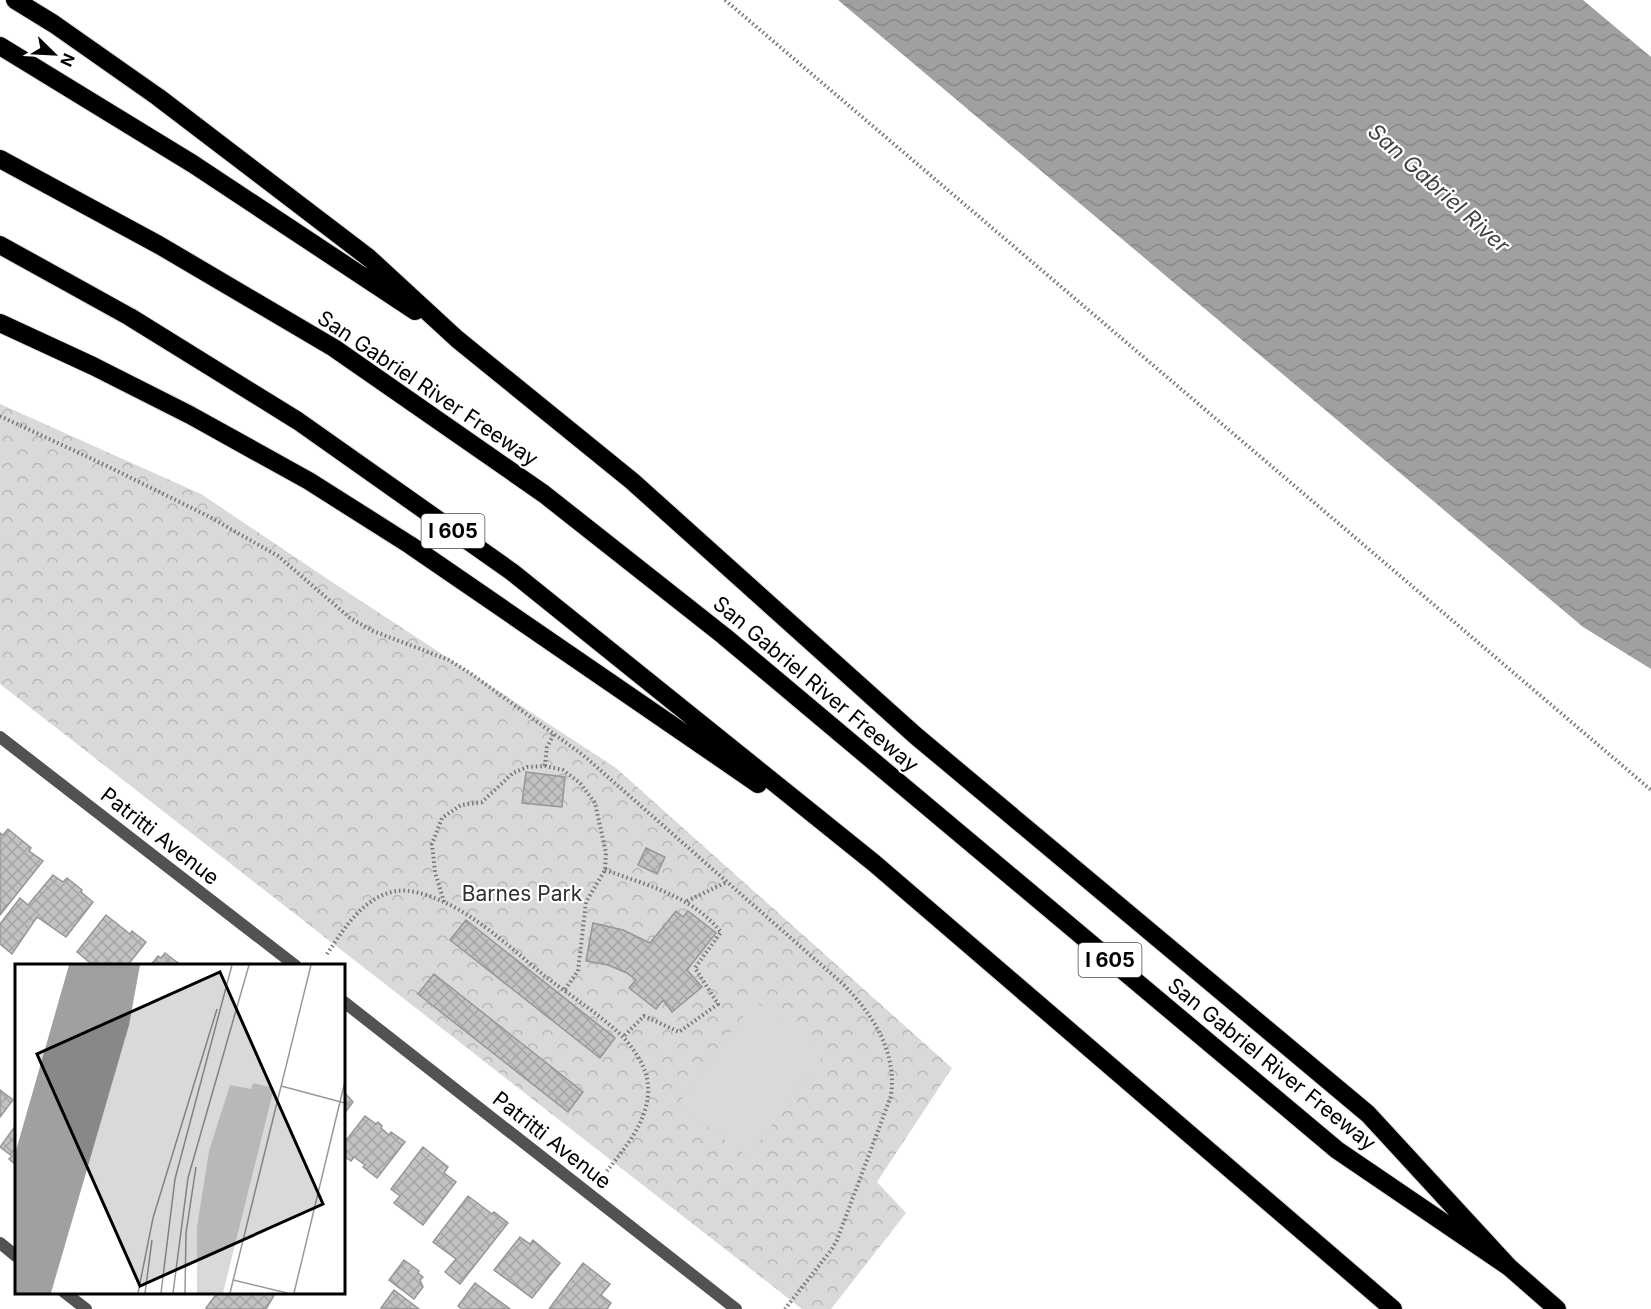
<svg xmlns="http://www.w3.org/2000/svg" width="1651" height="1309" font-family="Inter,sans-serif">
  <defs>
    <pattern id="forest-crowns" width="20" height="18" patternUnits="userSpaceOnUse" patternTransform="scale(1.5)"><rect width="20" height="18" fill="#d9d9d9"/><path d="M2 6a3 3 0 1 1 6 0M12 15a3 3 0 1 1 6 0" fill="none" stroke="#b8b8b8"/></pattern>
    <pattern id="water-waves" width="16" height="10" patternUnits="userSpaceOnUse" patternTransform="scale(1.5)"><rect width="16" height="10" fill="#a0a0a0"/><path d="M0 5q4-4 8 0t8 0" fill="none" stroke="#888"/></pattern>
    <pattern id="building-cross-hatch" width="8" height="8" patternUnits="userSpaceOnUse" patternTransform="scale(1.5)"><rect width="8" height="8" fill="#c2c2c2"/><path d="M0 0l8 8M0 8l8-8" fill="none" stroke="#a5a5a5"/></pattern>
  </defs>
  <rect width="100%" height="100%" fill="#fff"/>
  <path fill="url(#forest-crowns)" d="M0,404l201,90 134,90 281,184 336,300 -75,114 29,31 -75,96h-29l-802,-625z"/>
  <path fill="#d9d9d9" d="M755,1001l70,52 -77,104 -70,-53z"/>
  <path fill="url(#water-waves)" d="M838,0h745l68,57v612l-68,-42z"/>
  <path fill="url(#building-cross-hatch)" stroke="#969696" stroke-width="1.5" d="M526,772l39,5 -3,30 -40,-4z
    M8,829l23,19 -2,3 14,10 -43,54v-82l3,2z
    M646,848l19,9 -8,17 -19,-9z
    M53,875l10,7 4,-4 15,12 -1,2 12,10 -27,35 -29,-20 -25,37 -12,-10v-20l20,-26 8,7z
    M676,911l7,6 5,-6 28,22 -29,37 15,17 -30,25 -9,-12 -7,9 -27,-21 7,-8 -9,-7 -19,-8 -22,-4 7,-38 30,7 27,13z
    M106,915l24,19 2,-3 14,11 -19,24h-33l-17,-14z
    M466,920l149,118 -15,20 -150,-118z
    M165,953l17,13h-32l8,-10 3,2z
    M434,974l149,118 -15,20 -150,-118z
    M0,1090l13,10 -13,17z
    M344,1092l9,10 -9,12z
    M365,1116l11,8 2,-2 4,4 -1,2 8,7 2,-3 14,10 -28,36 -14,-11 2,-2 -11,-8 -3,4 -7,-5v-13z
    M16,1125v40l-7,-6 3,-3 -12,-9z
    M423,1147l25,20 -4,6 12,9 -33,43 -29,-22 6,-7 -9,-7z
    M468,1196l24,18 2,-2 14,11 -48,61 -15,-12 11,-13 -23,-17z
    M520,1237l10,7 3,-4 27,23 -28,35 -38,-28z
    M404,1260l15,11 -1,2 5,4 -3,3 3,7 -9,12 -25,-19z
    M583,1263l27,21 -9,11 10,8 -4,6h-58z
    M475,1283l35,26h-48l-4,-3z
    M394,1290l25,19 -38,-1z
    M218,1292h58l-10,17h-58l-2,-1z"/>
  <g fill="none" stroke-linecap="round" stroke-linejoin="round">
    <g stroke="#dbdbdb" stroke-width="20">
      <path id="motorway" d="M15,0l39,24 104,73 211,161 88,81 175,142 284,255 452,378 141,153
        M0,46l193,118 222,147
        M0,159l159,86 175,103 210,146 180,142 613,514 172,117 48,42
        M0,245l130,72 168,104 214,151 362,291 519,446
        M0,323l93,43 97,49 119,66 101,64 348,239"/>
    </g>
    <path stroke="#747474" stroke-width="4" stroke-dasharray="1.5 3" stroke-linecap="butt" d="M725,0l926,790
      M0,416l107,50 101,50 70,40 72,62 23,13 76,29 21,13 113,82 260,229c30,31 54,67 48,112l-54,144 -5,9 -47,60
      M545,766l2,-19 7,-13
      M605,870c42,15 87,26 116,62l-26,36 23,36 -39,28 -35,-16 -21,21
      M687,901l40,-19
      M444,902l-9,-30 -3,-28 10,-26 19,-13 21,-3 31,-29 14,-6 18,-1 18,4 17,13 15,20 11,50 -1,17 -19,32 -8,69 -14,20
      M327,954c17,-25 36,-57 69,-63 16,-2 32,4 48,11 37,17 70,49 102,75 25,19 53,37 76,59 10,10 22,28 25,42 7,37 -20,67 -40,93"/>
    <path stroke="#525252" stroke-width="12" d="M0,737l296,229
      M344,1002l392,307
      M0,1243l16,13
      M64,1292l22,17"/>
    <use href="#motorway" stroke="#000" stroke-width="18"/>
  </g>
  <g text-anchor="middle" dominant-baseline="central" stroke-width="4.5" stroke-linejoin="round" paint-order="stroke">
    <g fill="#fff" stroke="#4c4c4c" stroke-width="1.5">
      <rect x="421.5" y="514" width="63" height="34" rx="4.5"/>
      <rect x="1078.5" y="943" width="63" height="34" rx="4.5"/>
    </g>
    <g font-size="20" font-weight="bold" fill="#000">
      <text x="453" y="531">I 605</text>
      <text x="1110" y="960">I 605</text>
    </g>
    <g font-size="21" fill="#000" stroke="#fff">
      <text transform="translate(428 388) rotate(34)">San Gabriel River Freeway</text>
      <text transform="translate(816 684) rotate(40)">San Gabriel River Freeway</text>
      <text transform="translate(160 836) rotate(38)">Patritti Avenue</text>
      <text transform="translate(1272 1064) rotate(39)">San Gabriel River Freeway</text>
      <text transform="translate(552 1140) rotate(38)">Patritti Avenue</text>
    </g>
    <g font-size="21" fill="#303030" stroke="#fff">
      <text x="522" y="893">Barnes Park</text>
    </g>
    <g font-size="22" font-style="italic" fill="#414141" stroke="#fff">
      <text transform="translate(1439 188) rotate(42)">San Gabriel River</text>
    </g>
  </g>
  <g transform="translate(15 964)">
    <rect width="330" height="330" fill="#fff"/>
    <path d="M238,119l21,5 -51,205h-26v-66l12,-76 21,-66 21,4z" fill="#d9d9d9"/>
    <path d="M220 149a9 9 0 1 1 18 0a9 9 0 1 1-18 0Z" fill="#d9d9d9"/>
    <path d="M54,1h71l-11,60 -78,268h-36v-139z" fill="#a0a0a0"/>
    <path fill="none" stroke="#999" stroke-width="1.5" d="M266,122l64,17M218,316l54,13M123,329l15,-75 64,-209M130,329l7,-53M146,329l14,-114 57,-214M158,329l15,-115 61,-213M170,329l1,-60 10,-66M215,329l81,-328M279,329l51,-212"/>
    <path fill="#000" fill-opacity="0.15" stroke="#000" stroke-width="3" d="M205,8l103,232 -183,82 -103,-232z"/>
    <rect width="330" height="330" fill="none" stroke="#000" stroke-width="3"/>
  </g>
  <g transform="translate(54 54) rotate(114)" stroke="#ffffff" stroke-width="4.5" paint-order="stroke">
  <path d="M0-4.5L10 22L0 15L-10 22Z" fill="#000000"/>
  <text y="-9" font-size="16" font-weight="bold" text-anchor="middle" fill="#000000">N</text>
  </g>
</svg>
